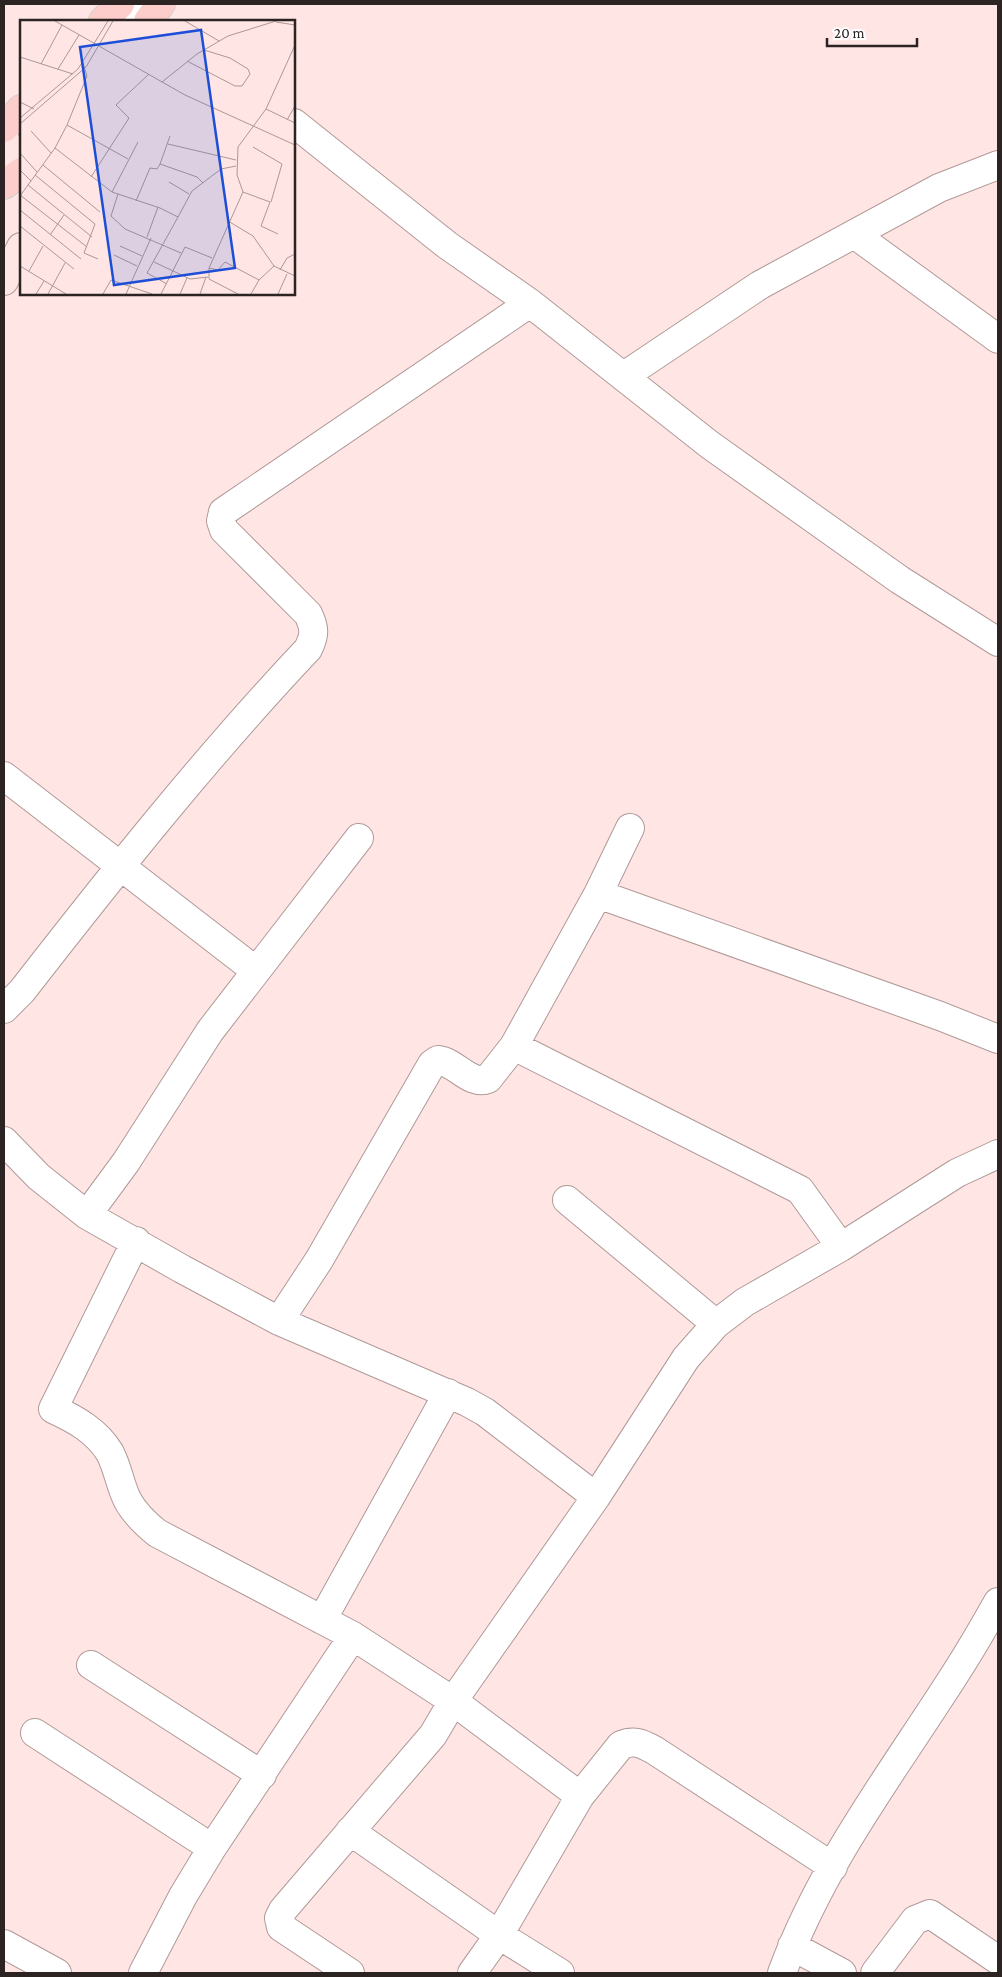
<svg xmlns="http://www.w3.org/2000/svg" width="1002" height="1977" font-family="'Crimson Pro',serif">
  <rect width="100%" height="100%" fill="#ffe6e4"/>
  <g fill="none" stroke-linecap="round" stroke-linejoin="round">
    <g stroke="#b09998" stroke-width="30">
      <path id="street" d="M129,4l23,17
        M294,123l153,122 83,58 180,142 190,135 98,62
        M854,234l144,105
        M624,376l136,-91 179,-97 59,-23
        M4,776l252,195
        M598,894l342,122 58,23
        M4,1009l18,-18c91,-117 184,-234 286,-342 7,-14 7,-21 0,-35l-84,-84 -3,-9 2,-9 307,-209
        M514,1046l286,144 41,57
        M4,1141l35,36 48,38 95,54 97,52 188,81 18,10 111,85 90,-139 30,-34 29,-22 96,-55 116,-74 41,-19
        M567,1200l149,124
        M87,1215l39,-53 84,-131 149,-193
        M136,1241l-83,168c22,10 44,22 57,44 8,15 10,33 18,48 7,13 18,23 29,32l196,103 100,65 127,95
        M279,1321l40,-61 113,-196 6,-4c18,2 32,26 50,19l26,-33 84,-152 32,-66
        M322,1620l126,-227
        M91,1665l171,110
        M35,1733l177,115
        M350,1831l149,104 61,38
        M4,1944l53,29
        M792,1946l50,27
        M143,1973l40,-77 29,-48 141,-212
        M350,1973l-69,-46 -2,-9 4,-8 150,-175 20,-34 143,-204
        M472,1973l27,-38 81,-139 41,-51c13,-5 20,-2 33,5l179,117
        M782,1973c40,-110 113,-204 175,-302 15,-23 28,-46 41,-69
        M875,1973l40,-53 15,-6 68,46"/>
    </g>
    <g stroke="#b09998" stroke-width="30">
      <path id="secondary" d="M4,138l17,33
        M4,281l17,-34"/>
    </g>
    <g stroke="#d1cfcf" stroke-width="30">
      <path id="primary" d="M103,21l17,-17
        M148,21l13,-17
        M4,128l17,-19
        M4,185l17,-13"/>
    </g>
    <use href="#street" stroke="#fff" stroke-width="28"/>
    <use href="#secondary" stroke="#fee6e4" stroke-width="28"/>
    <use href="#primary" stroke="#fccdca" stroke-width="28"/>
  </g>
  <g transform="translate(20 20)">
    <rect width="275" height="275" fill="#ffe6e4"/>
    <path fill="none" stroke="#ab9897" stroke-width="1" d="M35,1l130,74 110,50M165,1l34,20M256,2l19,3M0,37l53,17M167,41l48,25h7l8,-12 -2,-5 -18,-11 -26,-8M21,44l21,-39M38,49l21,-34M142,62l35,-28 31,-18 48,-15M0,82l14,7M246,89l29,14M0,98l58,-49 30,-48M267,100l8,-14M0,104l66,-57 27,-46M47,105l61,34M11,111l20,22M148,124l68,16M233,127l29,17 -11,38M35,128l57,44 48,16 18,9 14,-26 29,-22 15,-3M0,133l17,19M140,144l37,13 6,6M23,145l57,47M0,150l11,11M15,155l60,49 -11,29 14,6M71,157l38,-59 -13,-13 33,-31M149,162l20,12M8,165l64,52M92,172l26,-50M223,172l27,10 -9,24 17,8M98,174l-7,22 14,13 56,24M0,175l67,52M0,176l35,-48 12,-23 20,-49 -4,-13M116,181l14,-33 7,1 3,-5 10,-28M0,190l61,49M208,201l25,15 21,30 21,10M0,206l54,43M30,215l14,-20M127,217l11,-30M100,226l22,10M94,235l23,11M134,242l36,17 18,-2M0,246l46,28M189,248l9,2 7,-8 34,18 15,-14M260,250l7,-12 8,-4M9,251l14,-25M147,264l-20,-11 31,-56M16,274l8,-13M28,274l17,-31M83,274l8,-14 41,14M106,274l25,-56M141,274l24,-47 27,11M160,274l7,-16M180,274l6,-17M218,274l-29,-15v-11l34,-76 -6,-17 1,-28 28,-38 29,-64M231,274l8,-14M258,274l9,-20"/>
    <path fill="#1d4ed8" fill-opacity="0.15" stroke="#1d4ed8" stroke-width="2.5" d="M181,10l34,238 -121,17 -34,-238z"/>
    <rect width="275" height="275" fill="none" stroke="#2c2323" stroke-width="2.5"/>
  </g>
  <rect width="1002" height="1977" fill="none" stroke="#2c2323" stroke-width="10"/>
  <path d="M827 38v8h90v-8" fill="none" stroke="#2c2323" stroke-width="2.5"/>
  <text x="834" y="38" font-size="15" fill="#2c2323" stroke="#ffffff" stroke-width="4" paint-order="stroke">20 m</text>
</svg>
